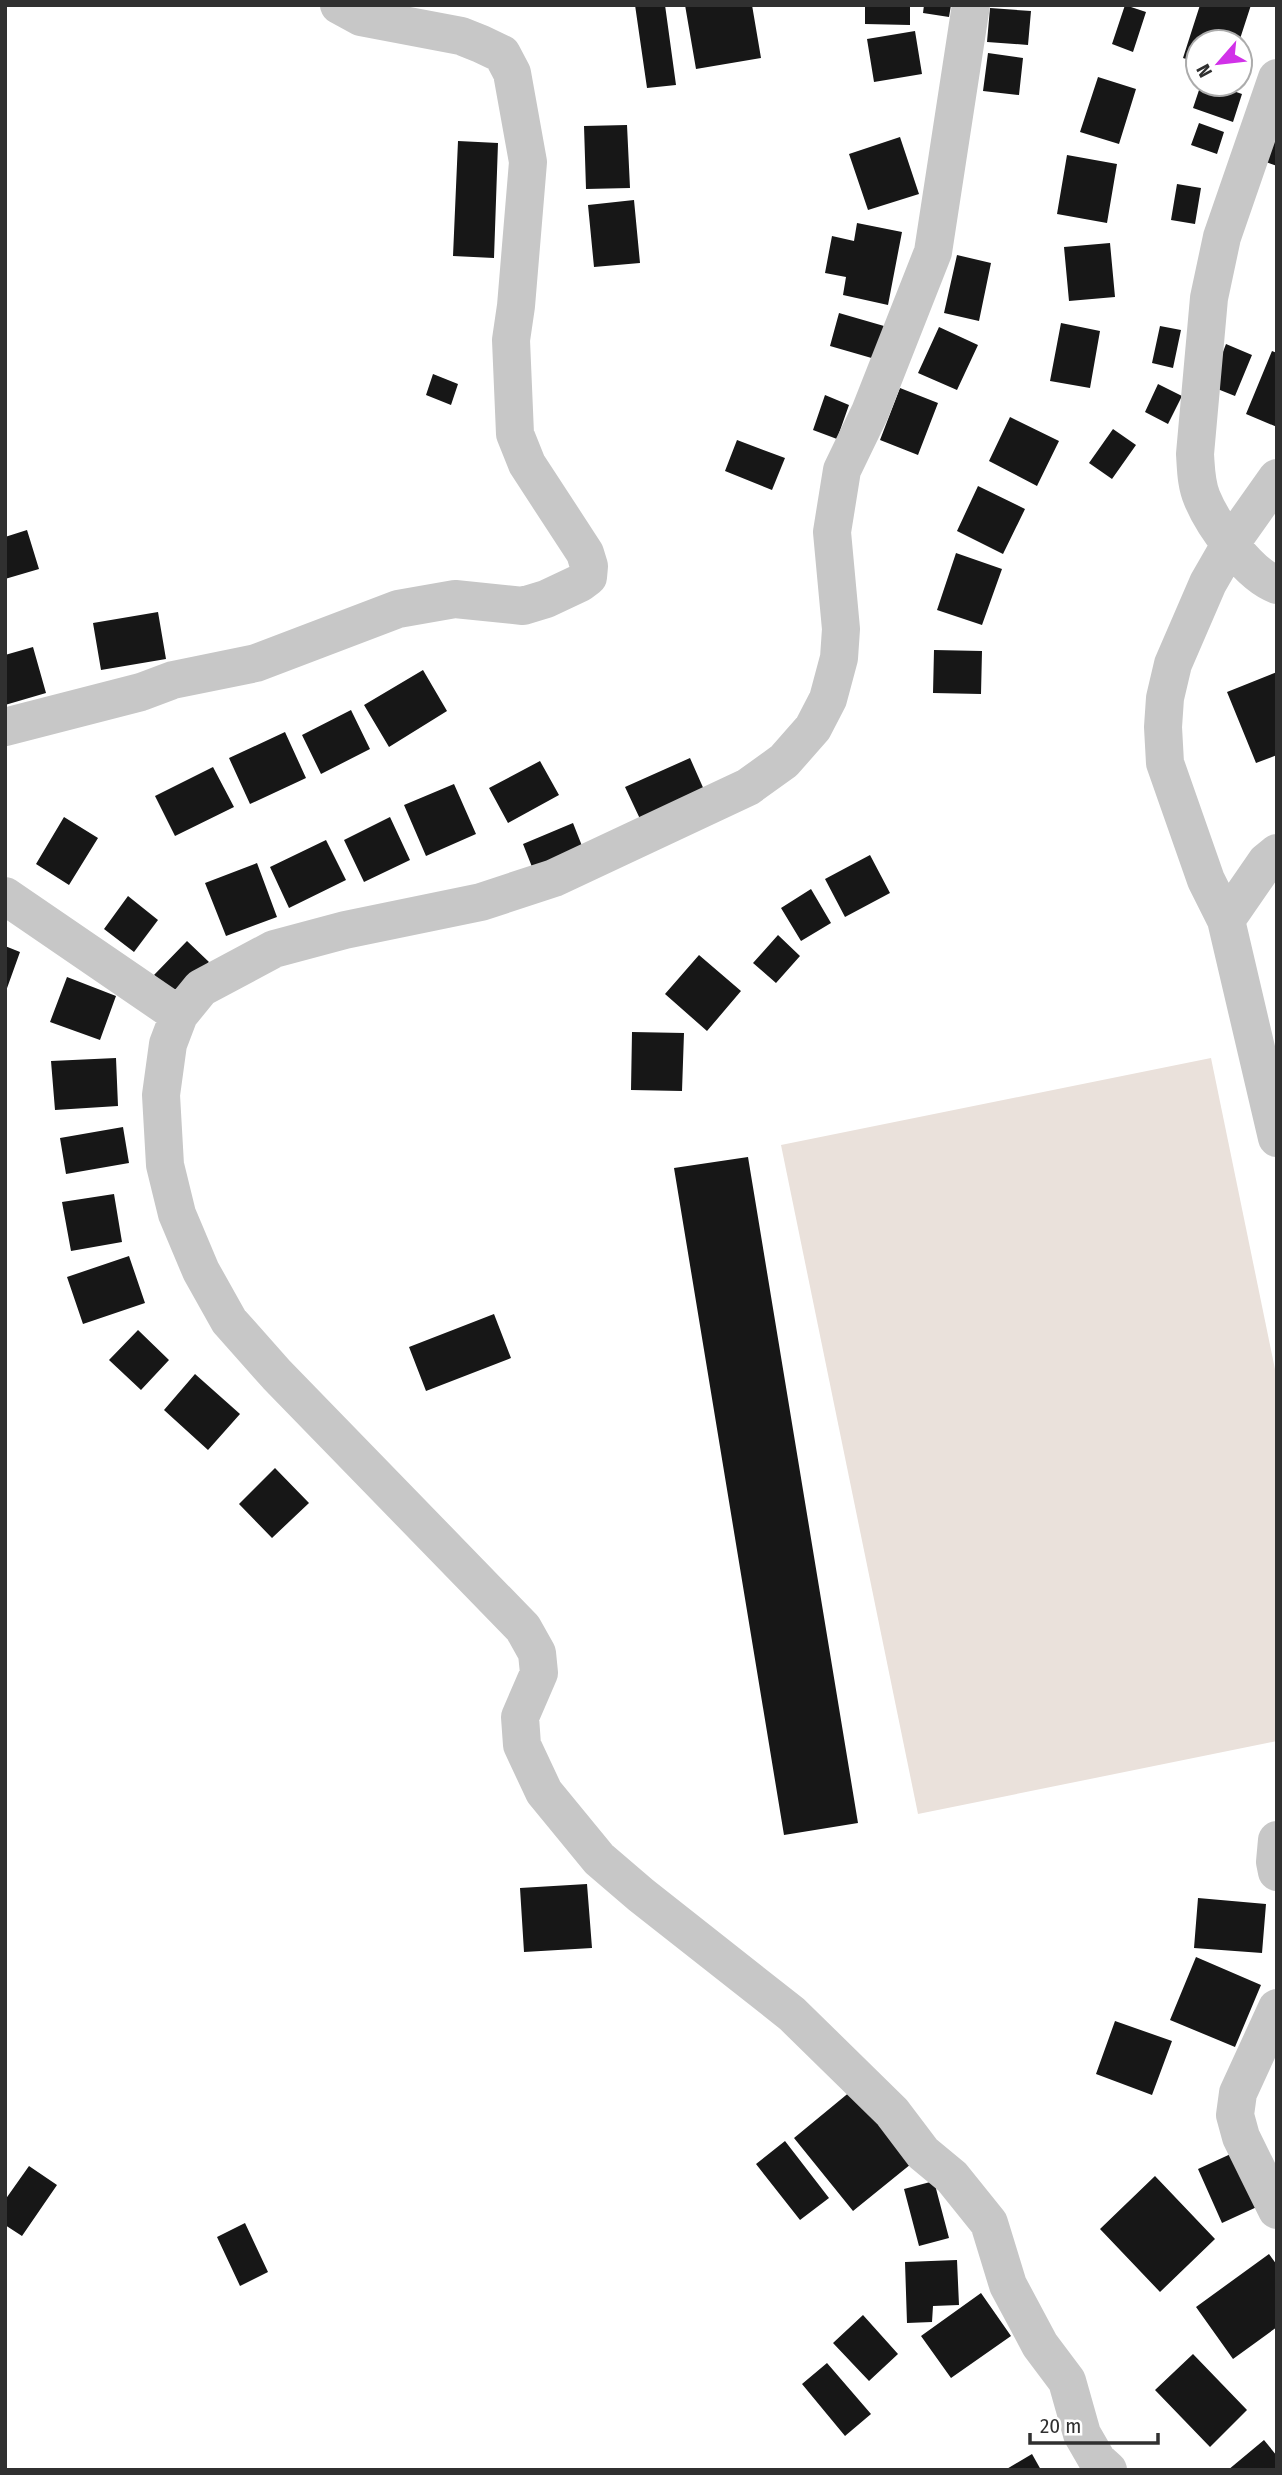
<svg xmlns="http://www.w3.org/2000/svg" width="1282" height="2475" font-family="'Fira Sans Condensed',sans-serif">
  <rect width="100%" height="100%" fill="#fff"/>
  <path fill="#eae1db" d="M1211,1058l66,321v362l-359,73 -137,-669z"/>
  <path fill="#171717" d="M635,5h30l11,80 -29,3z
    M685,5h67l9,53 -65,11z
    M865,5h45v20l-45,-1z
    M924,5h27l-2,12 -26,-4z
    M1125,5l21,7 -13,40 -21,-8z
    M1200,5h51l-12,37h-41v21l-15,-5z
    M990,8l41,3 -3,34 -41,-3z
    M915,31l7,43 -48,8 -7,-43z
    M988,53l35,5 -4,37 -36,-4z
    M1098,77l38,12 -17,55 -39,-12z
    M1201,84h12l29,10 -9,28 -40,-14z
    M1199,123l25,9 -7,22 -26,-9z
    M627,125l3,63 -44,1 -2,-63z
    M1277,131v35l-11,-4z
    M900,137l19,57 -51,16 -19,-56z
    M458,141l40,2 -4,115 -41,-2z
    M1067,155l50,9 -10,59 -50,-9z
    M1177,184l24,4 -6,36 -24,-4z
    M634,200l6,63 -46,4 -6,-62z
    M857,223l45,9 -14,73 -45,-10 3,-18 -21,-4 7,-37 22,5z
    M1110,243l5,54 -46,4 -5,-54z
    M957,255l34,8 -12,58 -35,-8z
    M839,313l45,13 -9,33 -45,-13z
    M1061,323l39,8 -10,57 -40,-7z
    M1160,326l21,4 -8,38 -21,-5z
    M939,327l39,18 -21,45 -39,-17z
    M1226,344l26,11 -17,41 -25,-10z
    M1272,351l5,2v74l-31,-13z
    M433,374l25,10 -7,21 -25,-10z
    M1158,384l24,12 -14,28 -23,-12z
    M900,388l38,15 -20,52 -38,-15z
    M825,395l24,10 -12,34 -24,-9z
    M1010,417l49,24 -22,45 -48,-25z
    M1113,429l23,16 -24,34 -23,-16z
    M737,440l48,18 -13,32 -47,-19z
    M978,486l47,23 -22,45 -46,-23z
    M27,530l12,39 -34,10v-42z
    M956,553l46,16 -20,56 -45,-15z
    M158,612l8,47 -65,11 -8,-47z
    M33,647l13,46 -41,12v-50z
    M934,650l48,1 -1,43 -48,-1z
    M423,670l24,41 -58,36 -25,-42z
    M1277,672v83l-21,8 -29,-71z
    M351,710l19,39 -49,25 -19,-39z
    M285,732l21,46 -56,26 -21,-46z
    M690,758l15,34 -64,29 -16,-34z
    M540,761l19,34 -51,28 -19,-35z
    M213,767l21,40 -59,29 -20,-40z
    M454,784l22,50 -50,22 -22,-51z
    M64,817l34,21 -29,47 -33,-21z
    M390,817l20,43 -46,22 -20,-42z
    M573,823l11,28 -50,21 -11,-28z
    M326,840l20,40 -57,28 -19,-41z
    M870,855l20,38 -45,24 -20,-38z
    M257,863l20,54 -51,19 -21,-53z
    M811,889l20,34 -30,18 -20,-33z
    M128,896l30,24 -24,32 -30,-23z
    M778,935l22,21 -24,27 -23,-20z
    M187,941l22,21 -33,34 -22,-21z
    M5,946l15,6 -14,39h-1z
    M699,955l42,36 -34,40 -42,-37z
    M67,977l49,19 -16,44 -50,-18z
    M632,1032l52,1 -2,58 -51,-1z
    M116,1058l2,48 -63,4 -4,-49z
    M123,1127l6,36 -63,11 -6,-36z
    M748,1157l110,666 -74,12 -110,-667z
    M114,1194l8,48 -51,9 -9,-49z
    M129,1256l16,47 -62,21 -16,-47z
    M494,1314l17,44 -85,33 -17,-44z
    M138,1330l31,30 -28,30 -32,-30z
    M195,1374l45,40 -32,36 -44,-40z
    M275,1468l34,35 -37,35 -33,-34z
    M587,1884l5,64 -68,4 -4,-64z
    M1198,1898l68,6 -4,49 -68,-5z
    M1196,1957l65,28 -26,62 -65,-27z
    M1115,2021l57,20 -20,54 -56,-21z
    M851,2091l60,73 -58,47 -59,-73z
    M785,2141l44,57 -29,22 -44,-56z
    M1235,2152l24,54 -37,17 -24,-54z
    M29,2166l28,19 -35,51 -17,-11v-25z
    M1155,2176l60,63 -55,53 -60,-63z
    M934,2181l15,57 -30,8 -15,-57z
    M245,2223l23,49 -28,14 -23,-49z
    M1269,2254l8,11v62l-44,32 -37,-52z
    M957,2260l2,45 -26,1 -1,16 -25,1 -2,-61z
    M981,2293l30,43 -60,42 -30,-42z
    M863,2315l35,39 -29,27 -36,-38z
    M1193,2354l54,56 -37,37 -55,-57z
    M827,2363l44,51 -26,22 -43,-52z
    M1264,2440l13,16v14h-49z
    M1032,2454l9,16h-36z"/>
  <g fill="none" stroke-linecap="round" stroke-linejoin="round">
    <path stroke="#c7c7c7" stroke-width="38" d="M971,5l-38,247 -63,160 -28,58 -10,62 9,97 -2,29 -11,41 -15,29 -29,33 -36,26 -194,91 -73,24 -136,28 -71,19 -73,39 -22,27 -11,29 -7,51 4,70 12,49 24,57 28,50 48,54 246,253 14,25 2,20 -19,44 2,28 22,47 55,67 42,36 151,119 100,98 31,41 29,24 37,46 19,62 32,60 27,36 15,53 15,26 11,10
      M1277,78l-55,159 -13,61 -14,156c1,15 1,30 7,44 11,27 47,77 75,87
      M1277,478l-46,65 -23,40 -35,81 -8,34 -2,29 2,36 41,117 20,40 51,218
      M5,727l136,-35 32,-12 83,-17 142,-54 57,-10 68,7 23,-7 34,-16 8,-6 1,-11 -4,-13 -58,-89 -12,-30 -4,-94 5,-34 12,-144 -16,-89 -10,-19 -21,-10 -20,-8 -100,-19 -22,-12
      M5,896l174,119
      M1226,920l40,-58 11,-9
      M1277,1840l-2,22 2,10
      M1277,2008l-39,85 -3,22 6,22 36,73"/>
  </g>
  <rect width="1282" height="2475" fill="none" stroke="#303030" stroke-width="14"/>
  <g transform="translate(1219 63) rotate(242)"><circle r="33" fill="#ffffff" stroke="#acacac" stroke-width="2"/>
  <path d="M0-5L12 26L0 18L-12 26Z" fill="#d131e8"/>
  <text y="-10" font-size="19" font-weight="bold" text-anchor="middle" fill="#303030">N</text>
  </g>
  <path d="M1030 2433v10h128v-10" fill="none" stroke="#303030" stroke-width="3.5"/>
  <text x="1040" y="2433" font-size="21" fill="#303030" stroke="#ffffff" stroke-width="5" paint-order="stroke">20 m</text>
</svg>
